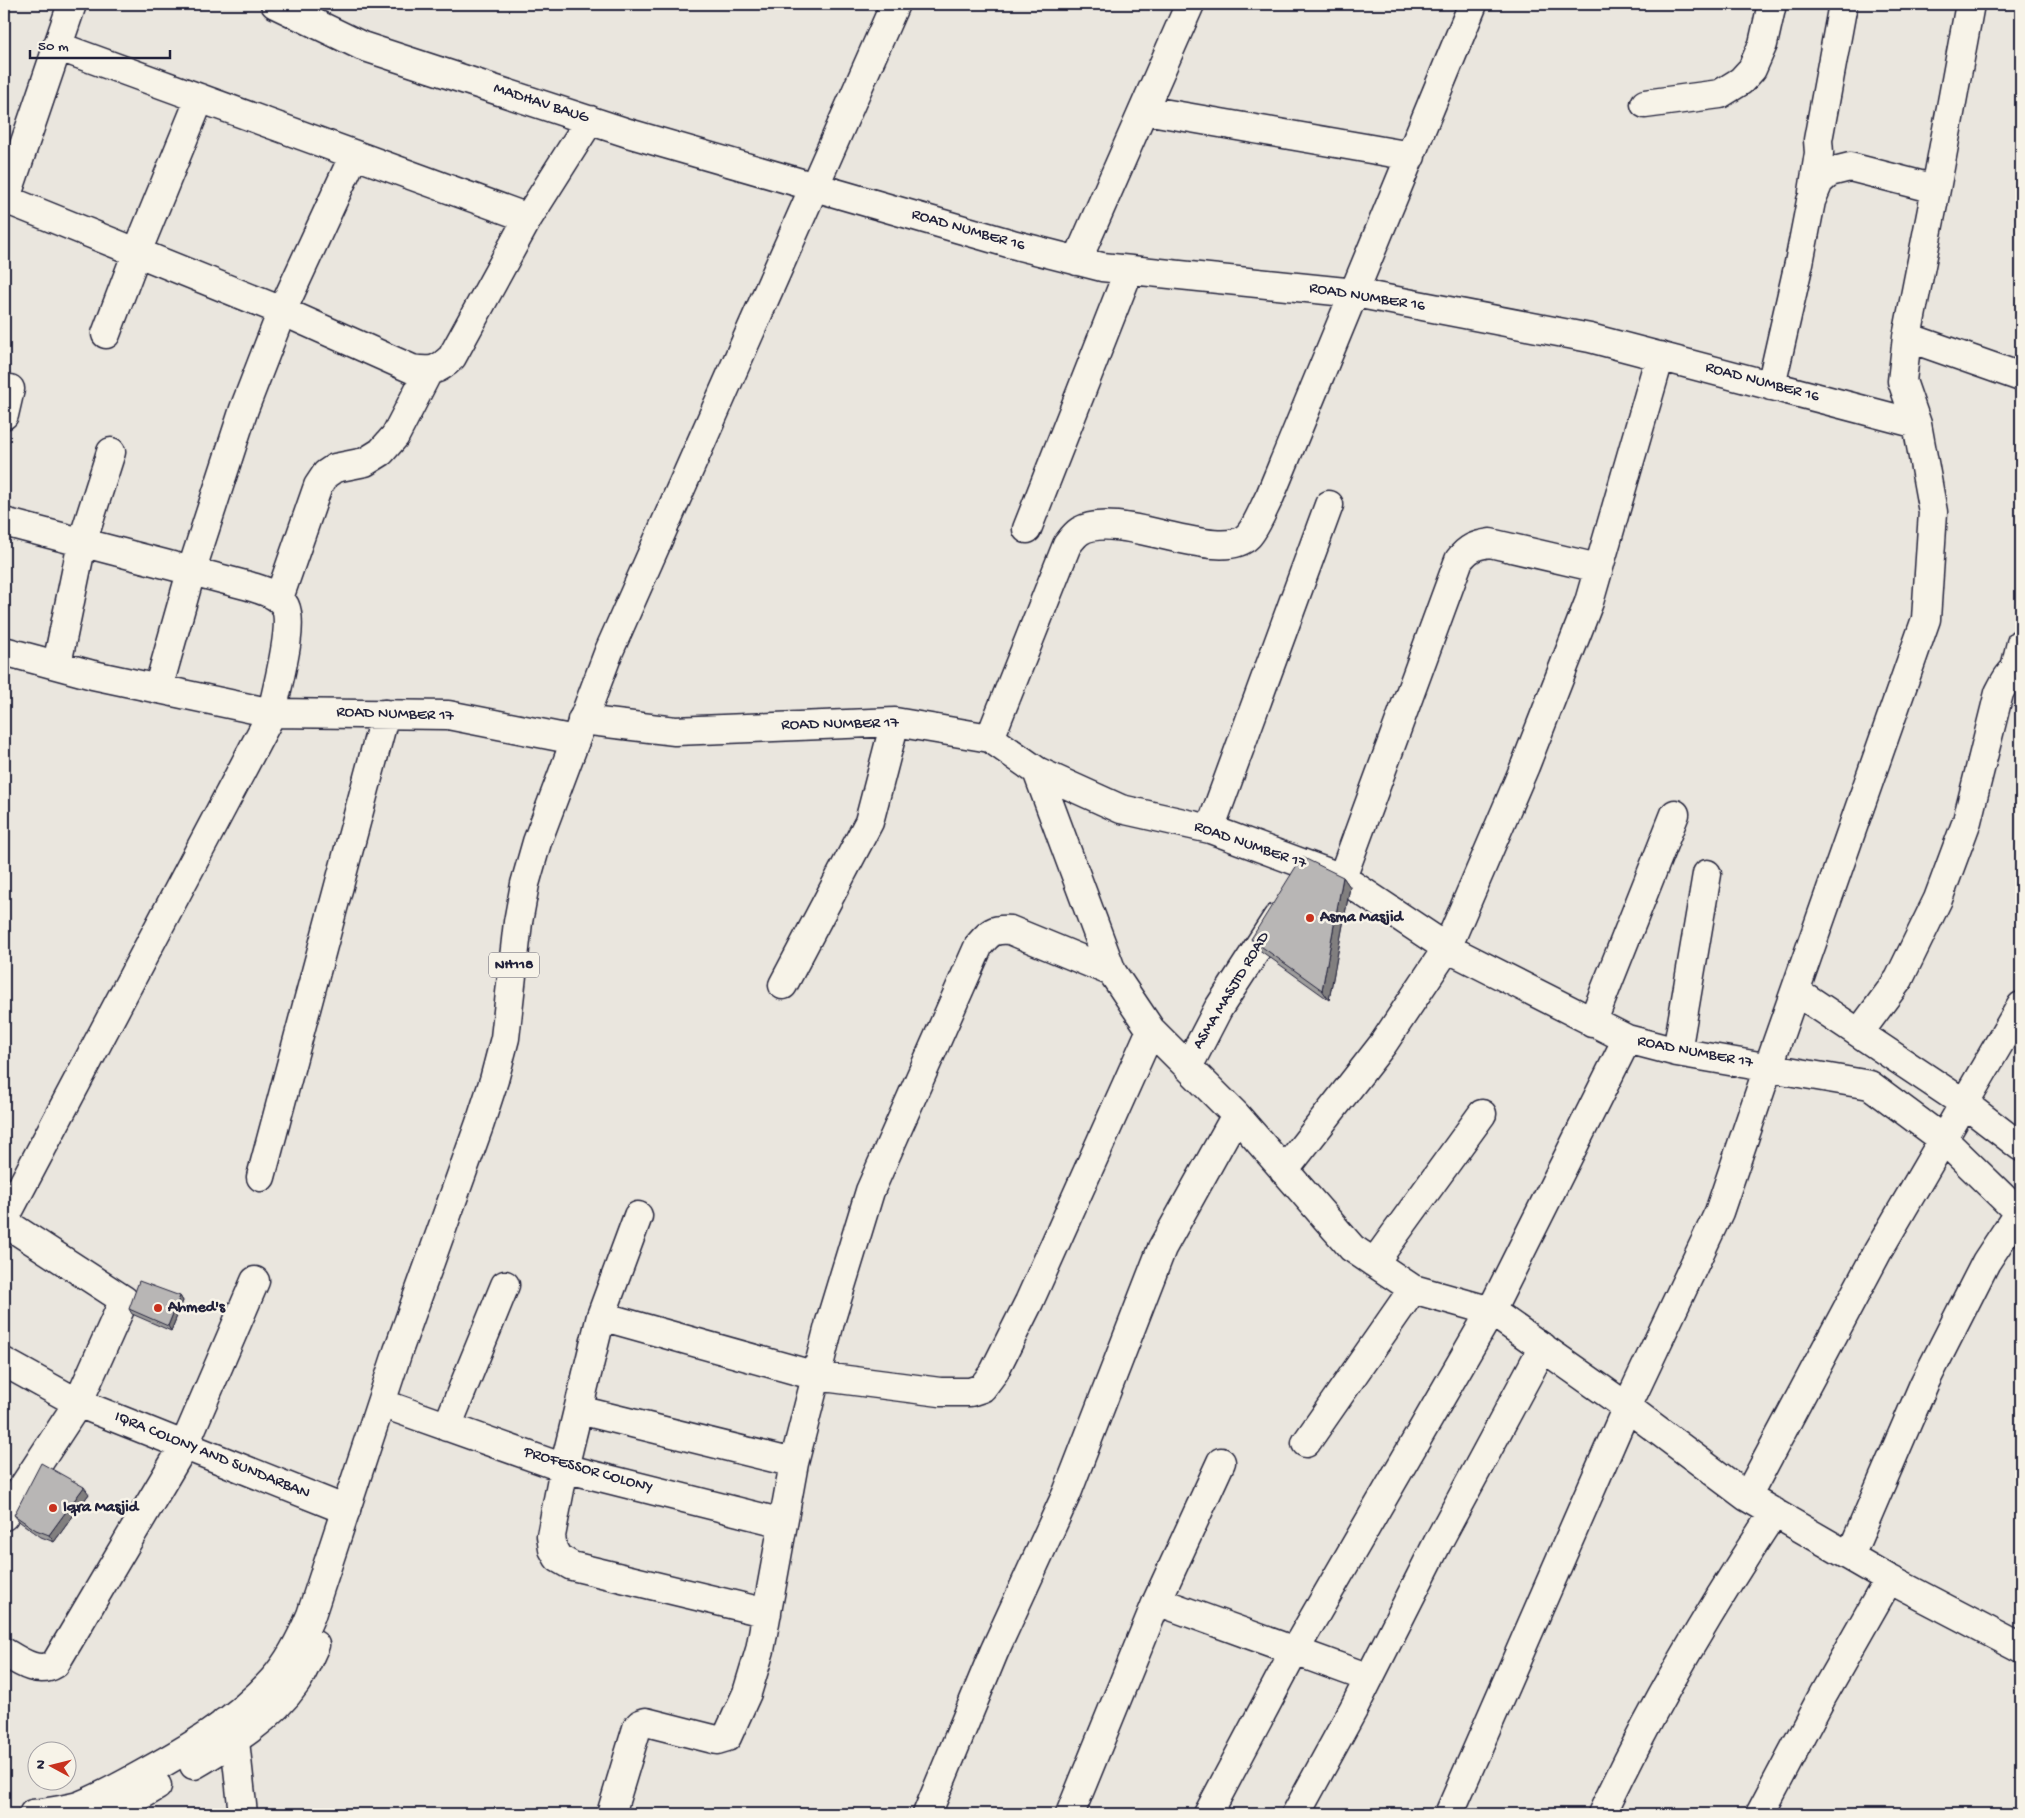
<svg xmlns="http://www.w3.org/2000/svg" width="2025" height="1818" font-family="'Gochi Hand',sans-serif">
  <rect width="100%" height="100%" fill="#eae6de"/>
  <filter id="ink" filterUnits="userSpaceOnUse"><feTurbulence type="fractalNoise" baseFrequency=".02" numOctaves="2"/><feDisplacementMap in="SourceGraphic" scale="10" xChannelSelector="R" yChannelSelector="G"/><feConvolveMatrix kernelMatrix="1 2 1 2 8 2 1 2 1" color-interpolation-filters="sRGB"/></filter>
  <g filter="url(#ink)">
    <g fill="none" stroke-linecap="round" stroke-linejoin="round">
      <g stroke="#22223b" stroke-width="31">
        <path id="minor" d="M275,4l87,42 266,87 384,111 90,23 253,26 235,45 327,86
          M57,46l471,172
          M1645,104l75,-10 21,-13 11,-12 11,-25 9,-40
          M1145,110l266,46
          M1813,192l6,-39 -1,-13 25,-136
          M5,199l277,112 130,58c19,3 26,2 40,-12l76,-139 62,-98
          M4,204l68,-200
          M1077,261l113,-257
          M106,334l31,-82 63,-154
          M1907,337l114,40
          M1771,386l28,-123 12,-62 8,-19 11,-10 20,-5 86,22
          M4,415l6,-26
          M4,522l245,64c12,4 30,8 36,20 10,21 -9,83 -13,107l176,2 127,25
          M1027,529l102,-259
          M279,598l39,-112 8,-12 9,-6 30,-6 16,-10 14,-16 33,-64
          M4,651l89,24 179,38 -268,507
          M57,664l25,-121 29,-91
          M2015,668l6,-25
          M158,689l33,-117 53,-163 38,-98 72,-156
          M582,720l93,11 220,-9 95,16 47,33 84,38 89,20 132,49 105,70 180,91 50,13 193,33 74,55 77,75
          M990,738l77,-193c4,-5 7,-10 13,-14 37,-23 140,34 168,5 8,-8 16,-29 22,-40l203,-492
          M1037,771l75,201 39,58 85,85 116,133 61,41 78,22 136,96 120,90 142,82 132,69
          M1210,829l119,-324
          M1342,878l117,-318c9,-12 17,-15 31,-17l108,25
          M783,985l86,-163 26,-100
          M1796,991l169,113 56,43
          M1592,1023l83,-209
          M1859,1033l40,-54 39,-80 29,-78 32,-128c5,-10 11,-23 22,-27
          M1677,1052l30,-178
          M1188,1067l30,-58 59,-91
          M1284,1171l99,-127 64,-96 78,-182 64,-164 71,-246
          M261,1177l124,-463
          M638,1216l-37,100 -37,152 -13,68 2,13 5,9 14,8 195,47
          M4,1222l120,78 -46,103 -74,-41
          M1374,1263l108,-149
          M601,1316l215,60 124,16h30l12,-4 12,-16 35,-70 122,-272
          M395,1408l169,60 219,55
          M579,1410l215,53
          M447,1427l58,-142
          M1306,1443l107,-154
          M1747,1497l131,-246 143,-245
          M4,1516l74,-113 268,107
          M1850,1556l74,-172 62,-122 35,-53
          M1157,1601l64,-139
          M4,1652c15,9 34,23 51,12l130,-220 70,-163
          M611,1814l26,-86 3,-4 6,-2 71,18 10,-3 20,-44 13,-43 34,-187 36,-141 40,-131 109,-246c11,-13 14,-16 31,-15l102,42
          M927,1814l67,-162 73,-159 95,-245 74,-133
          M1070,1814l87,-213 212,77
          M1208,1814l87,-164 196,-339 136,-272
          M1296,1814l58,-106 84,-166 105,-195
          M1449,1814l178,-407 92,-195 49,-144 158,-449 7,-107 -16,-88 -15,-43 5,-44 29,-148 34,-185
          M1602,1814c49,-105 108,-205 172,-302
          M1760,1814l63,-119 66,-116"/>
      </g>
      <g stroke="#22223b" stroke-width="31">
        <path id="major" d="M225,1722l10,19 8,73"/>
      </g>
      <g stroke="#22223b" stroke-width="31">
        <path id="highway" d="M194,1765c37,-22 77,-46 102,-82 8,-12 13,-26 19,-38
          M33,1814c16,-2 32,-4 48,-9 20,-8 40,-19 58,-29 48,-26 97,-55 134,-96 17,-19 28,-41 38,-65l87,-264 82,-228 14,-43 11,-42 13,-116 7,-38 12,-42 72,-191 286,-647
          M110,1814l47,-28"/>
      </g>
      <use href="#minor" stroke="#f7f3e8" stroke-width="28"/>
      <use href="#major" stroke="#f7f3e8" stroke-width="28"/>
      <use href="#highway" stroke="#f7f3e8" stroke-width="28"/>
    </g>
    <path fill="#9e9d9c" stroke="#22223b" d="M1343,877l7,10 -21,113 -71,-51 -7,-10z
      M180,1296l3,5 -12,30 -39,-17 -3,-5z
      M89,1494l-35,48 -13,-5 -21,-15 -6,-7z"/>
    <path fill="#817f7f" stroke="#22223b" d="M1343,877l7,10 -21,113 -7,-10z
      M180,1296l3,5 -12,30 -3,-5z
      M84,1487l5,7 -35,48 -5,-7z"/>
    <path fill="#b8b6b5" stroke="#22223b" d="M1302,857l41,20 -21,113 -71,-51z
      M139,1281l41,15 -12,30 -39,-17z
      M41,1463l43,24 -35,48 -13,-5 -22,-15z"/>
  </g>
  <g fill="#c8321e" stroke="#f7f3e8" stroke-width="2">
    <circle cx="1310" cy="918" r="5"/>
    <circle cx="158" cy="1308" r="5"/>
    <circle cx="53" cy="1508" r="5"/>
  </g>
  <g text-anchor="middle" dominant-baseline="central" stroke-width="5" stroke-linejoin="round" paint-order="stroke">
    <rect fill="#f7f3e8" stroke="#62616f" stroke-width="1" x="489" y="952.5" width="50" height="25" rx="4"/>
    <g font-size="15" font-weight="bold" fill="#22223b">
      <text x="514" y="965">NH118</text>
    </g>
    <g font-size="16" fill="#22223b" stroke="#f7f3e8">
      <text transform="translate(541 104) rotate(18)">MADHAV BAUG</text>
      <text transform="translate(968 231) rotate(16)">ROAD NUMBER 16</text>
      <text transform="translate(1367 298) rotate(9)">ROAD NUMBER 16</text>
      <text transform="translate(1762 383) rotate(15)">ROAD NUMBER 16</text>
      <text transform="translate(395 715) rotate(2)">ROAD NUMBER 17</text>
      <text transform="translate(840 725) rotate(-1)">ROAD NUMBER 17</text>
      <text transform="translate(1250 846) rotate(19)">ROAD NUMBER 17</text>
      <text transform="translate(1232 991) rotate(-59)">ASMA MASJID ROAD</text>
      <text transform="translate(1695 1053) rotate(11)">ROAD NUMBER 17</text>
      <text transform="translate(212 1456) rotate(22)">IQRA COLONY AND SUNDARBAN</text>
      <text transform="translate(588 1471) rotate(16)">PROFESSOR COLONY</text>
    </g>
    <g font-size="16" font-weight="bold" fill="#22223b" stroke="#f7f3e8" text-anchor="start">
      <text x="1320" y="918">Asma Masjid</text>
      <text x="168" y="1308">Ahmed's</text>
      <text x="63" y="1508">Iqra Masjid</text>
    </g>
  </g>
  <rect width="2025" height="1818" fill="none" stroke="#f7f3e8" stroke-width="20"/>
  <rect x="10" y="10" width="2005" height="1798" fill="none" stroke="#22223b" stroke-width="2" filter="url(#ink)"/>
  <g transform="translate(52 1766) rotate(277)"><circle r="24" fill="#f7f3e8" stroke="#a29fa3"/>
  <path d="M0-4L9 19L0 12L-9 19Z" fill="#c8321e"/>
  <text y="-8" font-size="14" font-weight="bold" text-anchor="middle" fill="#22223b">N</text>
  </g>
  <path d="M30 50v8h140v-8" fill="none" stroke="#22223b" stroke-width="2.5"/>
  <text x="38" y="50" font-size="15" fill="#22223b" stroke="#f7f3e8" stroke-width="4" paint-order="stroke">50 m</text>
</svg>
